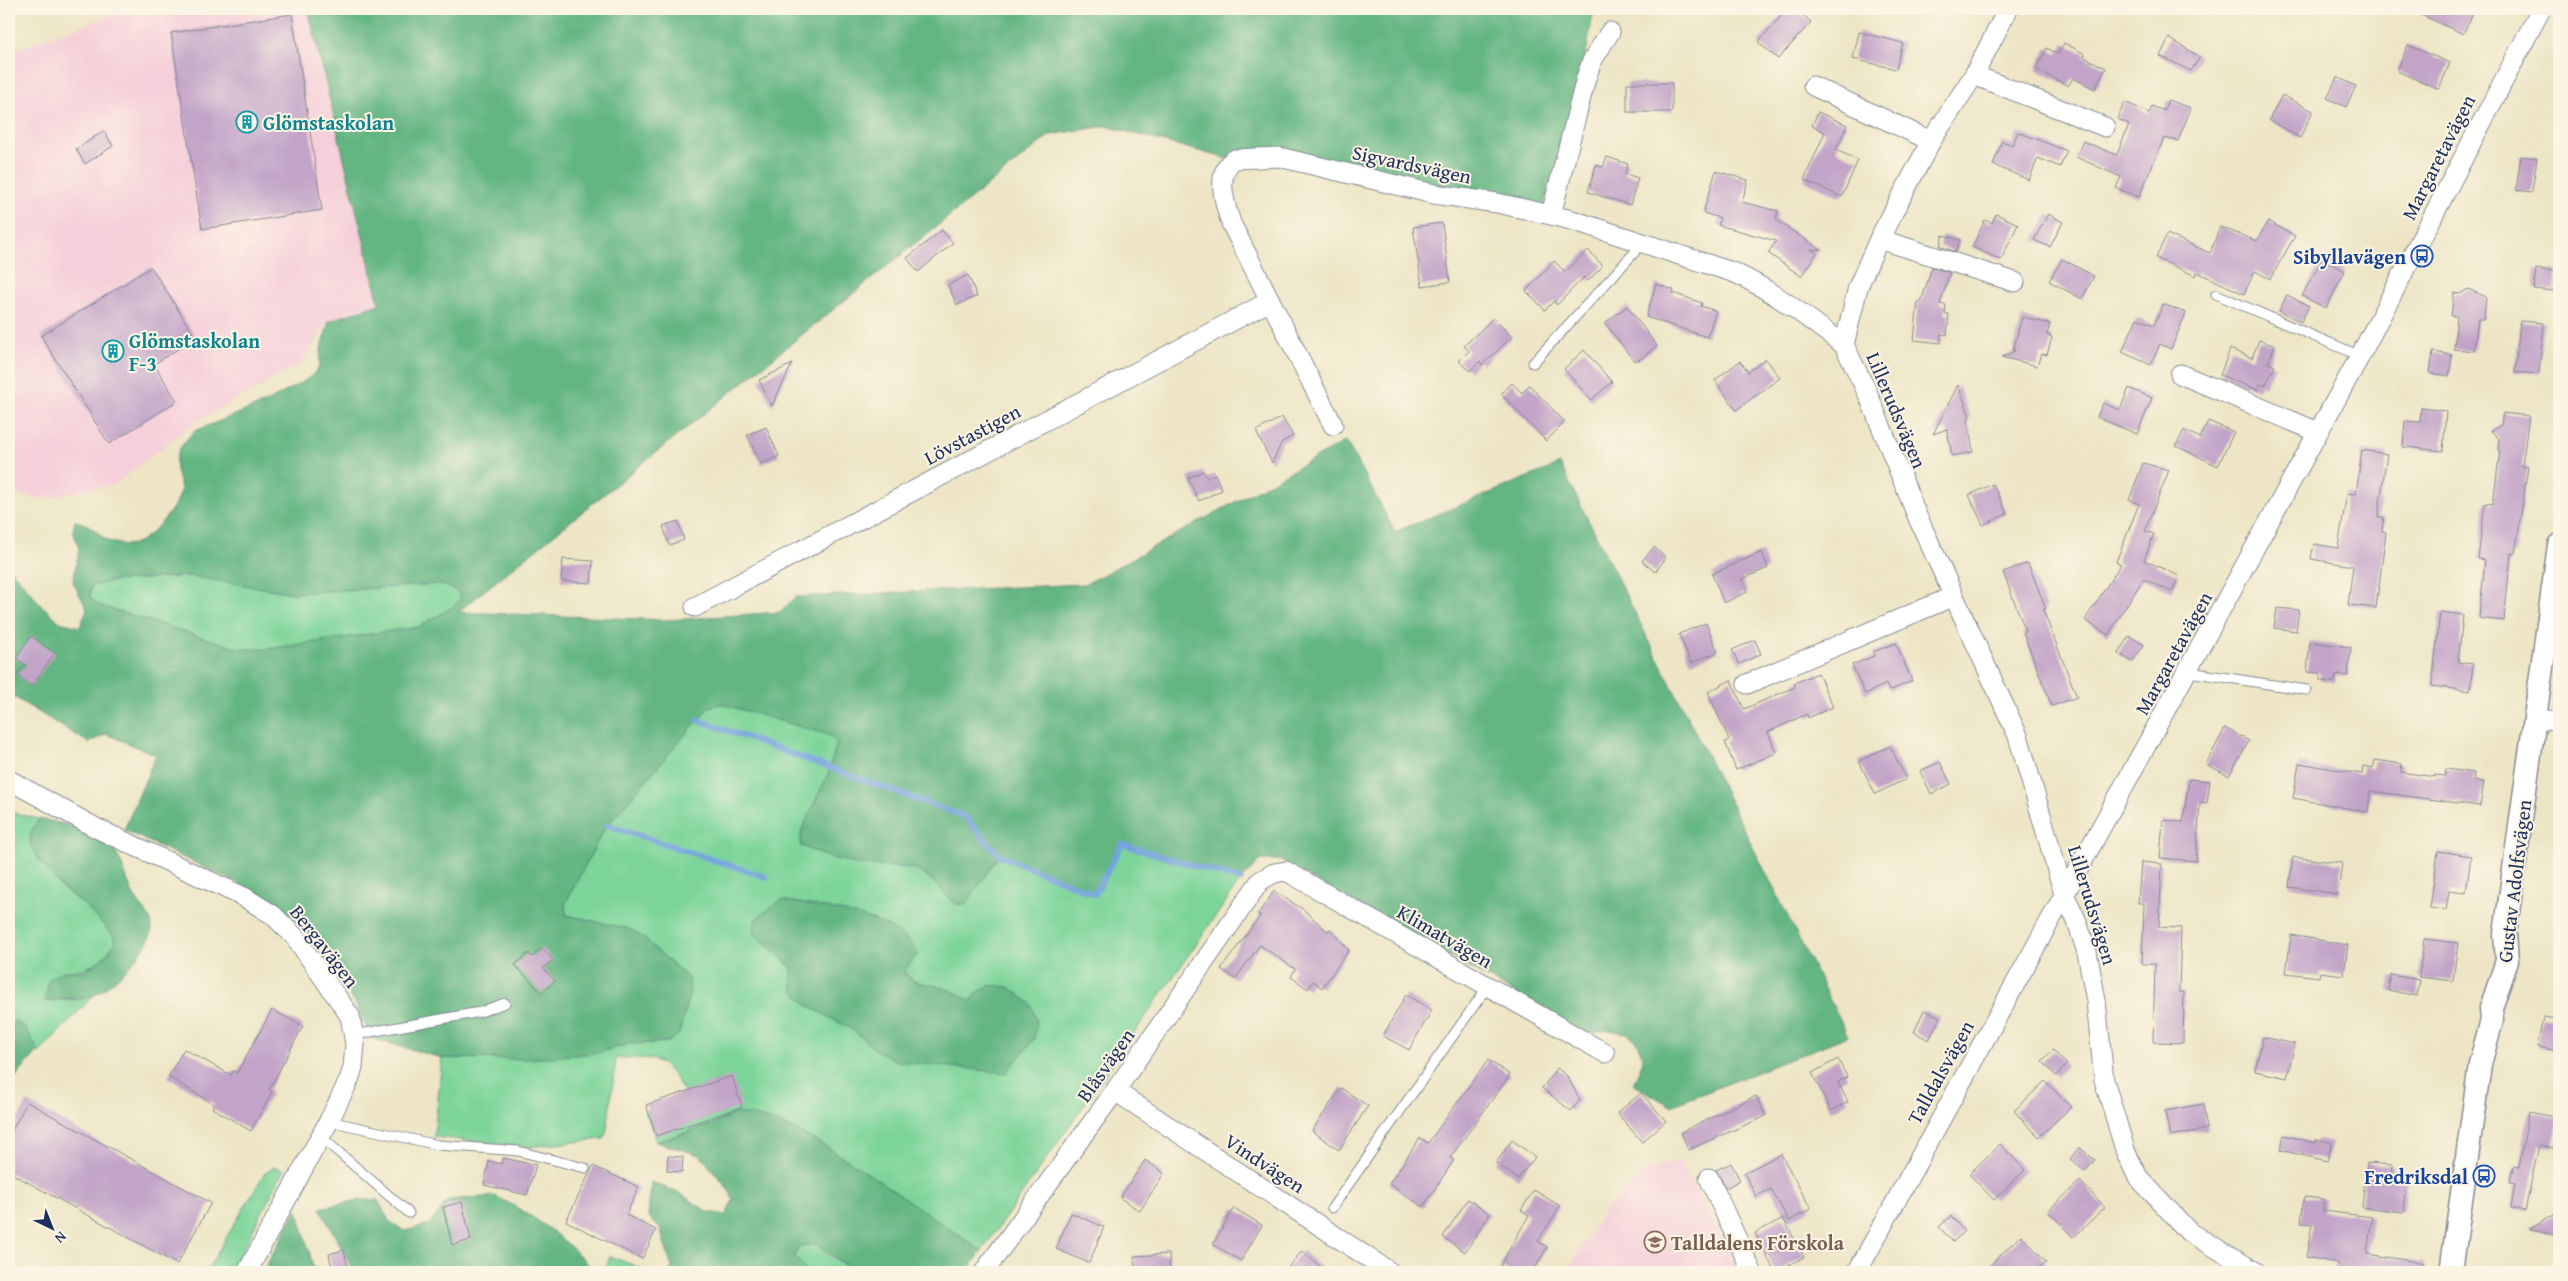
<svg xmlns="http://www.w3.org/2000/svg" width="2568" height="1281" font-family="'Gentium Book Plus',serif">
  <rect width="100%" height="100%" fill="#fcf5e5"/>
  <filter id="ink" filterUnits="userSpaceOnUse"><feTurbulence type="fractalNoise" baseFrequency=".02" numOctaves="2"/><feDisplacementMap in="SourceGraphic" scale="10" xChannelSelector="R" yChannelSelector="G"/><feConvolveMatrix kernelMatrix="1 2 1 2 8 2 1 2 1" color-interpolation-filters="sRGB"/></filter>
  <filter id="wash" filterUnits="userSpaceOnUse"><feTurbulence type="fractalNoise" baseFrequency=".0096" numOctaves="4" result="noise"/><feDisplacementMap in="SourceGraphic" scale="20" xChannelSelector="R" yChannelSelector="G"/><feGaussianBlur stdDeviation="1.12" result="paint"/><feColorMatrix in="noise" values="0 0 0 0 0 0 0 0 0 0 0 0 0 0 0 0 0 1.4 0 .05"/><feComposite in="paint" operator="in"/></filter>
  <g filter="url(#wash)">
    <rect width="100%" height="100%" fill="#ede5c5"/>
    <path fill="#f5cfd9" d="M129,9h179l71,296 -50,16 -29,44 -106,58 -78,61 -74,15 -33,-7v-440z
      M1678,1160l63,112h-175l38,-61 42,-40z"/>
    <path fill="#7bd49a" stroke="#4b827c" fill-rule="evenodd" d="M189,576l105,17 146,-9 16,6 5,8 -10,10 -32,19 -151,22h-28l-142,-44 -8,-7 1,-12 22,-5z
      M722,703l107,32 8,8 -9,31 -27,58v14l27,11 27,7 58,4 14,8 29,28h10l33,-49 96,39 27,-50 119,36 -259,371 -150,-101 -97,-37 -22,11 -57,18 -10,-32 39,-16c-22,-38 -26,-36 -69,-36l-9,71 -3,10 -78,8 -92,-10 8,-79 84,1 70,-6 33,-9 39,-2 20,-64 -47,-42 -12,-7 -63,-14 -1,-11 39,-75 105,-122zM781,900l17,3 120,51 -14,16c8,15 20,13 34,16 12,3 23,10 33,15l7,-9 -4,77 -26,-2 -72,-17 -23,-20 -46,-25 -14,-15 -1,-22 -13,-12z
      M9,812l30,7 -8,13 -1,13 10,16 22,27 24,18 27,29 3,8c-15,20 -27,28 -53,28l-3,28 21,1 13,-5 -55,58 -13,-25 -12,-7 -5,18z
      M274,1167l10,3 -53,102h-25l58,-98z
      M817,1244l11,10 27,18 -50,-1 -11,-14 5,-11z
      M610,1256l40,16h-45z"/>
    <path fill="#64b682" stroke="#407270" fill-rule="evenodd" d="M308,9h1286l-9,50 -43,154 -219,-46 -91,-7 -126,-34 -56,9 -592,477 209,8 113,-8 15,-15 291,-13 260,-143 49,91 165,-68 288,572 -177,70 -38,-22 10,-23 -4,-16 -12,-12 -20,-3 -20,4 -308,-174h-18l-20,20 -119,-36 -27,50 -96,-39 -33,49h-10l-29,-28 -14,-8 -58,-4 -27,-7 -27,-11v-14l27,-58 9,-31 -8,-8 -107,-31 -13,3 -105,122 -39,75 1,11 63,14 12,7 47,42 2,14 -11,42 -11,8 -39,2 -33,9 -70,6 -84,-1 -69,-19 -26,-50 -46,-63 -20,-18 -45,-26 -112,-52 32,-75 -50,-21 -17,9 -80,-49v-127l32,38 19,17 20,5 7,-18 -14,-27 6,-33 -6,-18 2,-10c25,4 22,21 46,23 4,1 11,1 15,-1 14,-4 45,-40 45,-54 -1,-7 -4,-13 -5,-19 -3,-16 8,-29 19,-39l72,-29 44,-25 8,-10 2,-18 8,-28 50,-17zM189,576l105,17 146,-9 16,6 5,8 -10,10 -32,19 -151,22h-28l-142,-44 -8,-7 1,-12 22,-5z
      M39,819c27,5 62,10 78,36 7,11 10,27 16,39 6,11 18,20 19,33 1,20 -41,60 -58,68 -12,6 -22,2 -34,4 -6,1 -8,3 -15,2l4,-22 14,-8h19l12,-6 13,-11 9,-12 -3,-7 -27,-29 -24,-18 -22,-27 -10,-16 1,-13z
      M781,900c37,7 121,16 137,54l-14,17c8,14 20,12 34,15 12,3 23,10 33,15l7,-9 12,-7 19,2 21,16 7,19 -3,17 -28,34 -109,-12 -21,-11 -23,-20 -46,-25 -14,-15 -1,-22 -39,-36 3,-13z
      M14,1021l10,6 14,24 -29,34v-46z
      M735,1113c55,5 110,45 156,76 30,21 61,41 91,62l-15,21h-112l-38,-28 -18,2 -5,10 14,16h-139l3,-4 -12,-39 -12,-13 3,-34 30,12 27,18 18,3 7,-15 -5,-11 -28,-34 -44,-13 57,-18z
      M495,1196c37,18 73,43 99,76h-240l-34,-64 38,-8h20l11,21 16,10 25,-7 18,-24z
      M297,1209l18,63h-52z"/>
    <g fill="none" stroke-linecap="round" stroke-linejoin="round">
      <path stroke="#74a3dd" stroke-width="6" d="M698,720l267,97 34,38 96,39 27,-50 119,36
        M607,825l159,52"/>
    </g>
    <g id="blocks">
      <path fill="#c2a4c8" d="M1787,9h9l15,13 -33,37 -20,-17z
        M2409,9h66l-12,25z
        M292,14l30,196 -120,19 -31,-196z
        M1859,32l44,11 -7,26 -43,-10z
        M2169,38l31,19 -9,14 -31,-15z
        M2064,43l21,11 -1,3 22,11 -11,21 -22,-11 -5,8 -32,-17 11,-21 11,6z
        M2408,45l42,18 -11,26 -42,-18z
        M2337,77l19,9 -10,21 -19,-9z
        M1627,83h45v29h-45z
        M2282,95l31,16 -13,27 -31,-18z
        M2168,100l23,8 -13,33 -14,-3 -25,59 -23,-9 5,-11 -45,-20 7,-16 34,14 12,-31 -12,-5 8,-17 24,11 3,-7 12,5z
        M1818,112l29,13 -11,25 22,10 -16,37 -38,-17 21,-48 -13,-6z
        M104,131l9,15 -28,18 -9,-15z
        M2018,132l49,19 -7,16 -22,-9 -9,22 -36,-15 9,-24 10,4z
        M2521,156l16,2 -5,34 -16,-2z
        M1607,157l21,7 -3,10 13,4 -8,27 -42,-13 8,-27 7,2z
        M1716,171l32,9 -6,22 36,9 -2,9 45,30 -10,-1 6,4 -16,23 -33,-23 8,-12 -58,-16 2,-7 -17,-5z
        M1996,214l22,10 -17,36 -29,-13 13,-27 7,3z
        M2048,214l15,8 -13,25 -16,-7z
        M2268,221l27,15 -25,43 -15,-8 -11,23 -47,-22 -1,4 -40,-18 11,-24 43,19 10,-26 37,14z
        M1442,223l8,59 -28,4 -9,-59z
        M942,230l11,13 -35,29 -11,-14z
        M1943,235l17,5 -4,12 -16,-6z
        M1588,250l15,16 -15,15 -4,-4 -27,28 -3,-4 -9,9 -19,-19 28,-30 11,11z
        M2062,259l32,17 -12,23 -33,-18z
        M2322,259l23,12 -19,37 -24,-12z
        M151,267l45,71 -42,26 23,37 -68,43 -68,-108z
        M1932,267l18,6 -10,31 6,1 -1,9h4l-2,21 -6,-1v9l-27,-3 4,-39 3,1z
        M2536,269l20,2 -2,20 -20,-2z
        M968,275l9,21 -20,9 -9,-20z
        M1656,284l18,6 -1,3 29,10 -1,3 15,5 -9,26 -61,-20z
        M2468,289l18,8 -2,22h-6l-4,32 -20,-2 3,-33h-6l3,-23 6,1z
        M2287,295l22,11 -8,16 -22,-11z
        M2163,304l23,9 -15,36 -11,-5 -9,21 -29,-13 15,-34 17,7z
        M1627,306l30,40 -18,14h-6l-28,-37z
        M2022,317l28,7 -3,11 5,2 -5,18 -6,-1 -4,12 -35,-9 13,-6h-2z
        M1493,318l19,19 -30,28 -2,-4 -10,10 -11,-10 10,-10 -5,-5z
        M2520,321l24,2 -5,51 -24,-2z
        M2259,340l16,6 -7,17 7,3 -10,20 -5,-2 -2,6 -38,-15 10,-26 22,9z
        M1584,350l28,32 -21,18 -27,-31z
        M2433,352l19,3 -3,21 -19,-3z
        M1766,359l14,19 -44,32 -21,-30 25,-19 8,11z
        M792,364l-20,42 -13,-26z
        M1512,383l10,10 7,-8 36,37 -19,19 -45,-47z
        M1958,385l12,31 -2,4 5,32 -21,4 -5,-27 -14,5z
        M2129,388l23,10 -15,36 -40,-17 6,-14 17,7z
        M2421,408l25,3 -3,40 -40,-4 2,-26 15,1z
        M2503,413l26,3 -7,50 6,1 -13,87 -4,-1 -7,68 -25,-3 6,-58 -7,-1 7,-56 8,1 7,-54h-2l1,-11 -8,-8 10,-6z
        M1282,417l11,19 -11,6 -10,21 -16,-32z
        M2208,421l26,11 -16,34 -42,-20 8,-16 16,8z
        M766,427l13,29 -18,8 -14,-29z
        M2362,450l25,4 -9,63h6l-2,14 4,1 -10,76 -28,-3 5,-39 -42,-7 3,-15 24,4 9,-55 9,1z
        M2143,463l26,7 -24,61 9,3 -10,26 35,16 -7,16 -29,-13 -35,56 -23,-15 36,-56 -5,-2 23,-58 -10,-4z
        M1203,471l4,7 8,-4 7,16 -23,11 -11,-23z
        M1993,484l14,30 -24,11 -14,-30z
        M678,521l6,19 -15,5 -6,-19z
        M1654,547l12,11 -11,14 -13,-11z
        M1762,552l6,16 -26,11 5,13 -23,11 -12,-29z
        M563,559l30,2 -2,22 -30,-2z
        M2028,563l18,46 -3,1 34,87 -25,9 -29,-73 3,-1 -23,-60z
        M2277,608l22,2 -3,21 -22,-3z
        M2440,612l23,3 -5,47 15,2 -3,27 -38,-5z
        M1706,623l12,29 -27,11 -12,-29z
        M31,636l24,17 -24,34 -14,-13 9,-9 -10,-7z
        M2129,636l15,9 -12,17 -14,-9z
        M1755,640l6,14 -22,10 -7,-14z
        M2310,642l41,5 -3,29 -12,-1 -1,7 -15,-1v-8l-13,-1z
        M1896,643l16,38 -23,10 -3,-7 -21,10 -13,-29 22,-9 -1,-4z
        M1818,673l15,34 -25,11 -1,-4 -39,18 8,21 -40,17 -11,-28 4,-2 -21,-48 23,-12 13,29 51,-22 -1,-4z
        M2225,728l24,13 -20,35 -23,-12z
        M1890,746l16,33 -31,15 -16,-33z
        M2375,760l27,4 -1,8 34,5v-2l10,1 1,-7 28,4 -1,8 11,1 -4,24 -110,-15 -2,21 -75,-14 6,-35 63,11 1,-8 10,2z
        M1940,762l11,22 -20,10 -11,-23z
        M2189,779l21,2 -3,22 -7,-1 -4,59 -36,-3 3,-38 20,2z
        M2438,851l33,5 -5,37 -17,-2 -3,19 -16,-2z
        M2293,857l49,6 -4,31 -49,-7z
        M2141,862l21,2 -3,63 22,1 -2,64h5l-1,51 -30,-1 2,-78h-13l2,-61h-6z
        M1274,891l30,19 23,21 3,-2 19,21 -27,38 -9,-7 -5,8 -17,-12 4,-8 -35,-24 -25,34 -14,-10 39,-53 -2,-2z
        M2291,935l57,10 -4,30 -24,-3 -1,5 -33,-4z
        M2424,939l34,4 -5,38 -34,-4z
        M542,948l11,12 -10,8 12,13 -13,12 -27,-28 14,-12 3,4z
        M2391,975l29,5 -3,16 -29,-6z
        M1406,995l26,15 -23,40 -26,-14z
        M272,1010l31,16 -34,64 3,2 -21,39 -39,-23 2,-4 -46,-27 16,-28 47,26 2,-4 4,2z
        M1924,1010l16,7 -11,23 -15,-8z
        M2543,1017l16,3v31l-22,-4z
        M2263,1037l32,7 -8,34 -32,-7z
        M2053,1050l14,15 -11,11 -14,-15z
        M1838,1059l9,18 -9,5 10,20 -17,9 -19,-38z
        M1488,1060l22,15 -60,83 4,2 -31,47 -34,-23 31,-46 8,5z
        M1557,1068l10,8 13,24 -9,11 -29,-23z
        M732,1076l10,31 -86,29 -10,-31z
        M2045,1081l26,26 -32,30 -25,-26z
        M1341,1088l27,18 -29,44 -27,-19z
        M1641,1093l25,28 -24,21 -25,-29z
        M1756,1096l10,20 -78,34 -7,-18z
        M27,1102l184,101 -34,61 -168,-92v-36z
        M2203,1104l4,25 -37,7 -5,-25z
        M2529,1112l30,6 -6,30 -14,-3 -14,66 -14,-3 4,-24 -5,-1 3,-17 6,1z
        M2284,1135l32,8 1,-4 15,4 -5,18 -47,-11z
        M1512,1140l23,17 -17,22 -22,-16z
        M2000,1144l25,26 -31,30 -25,-26z
        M2079,1147l16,13 -10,12 -15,-13z
        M1781,1154l30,55 -22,12 -18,-32 -15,7 -12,-23z
        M668,1156l15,1 -1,15 -15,-1z
        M503,1158l33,7 -9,30 -43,-10 5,-24 12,3z
        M1145,1160l19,13 -24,38 -20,-13z
        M1731,1163l9,17 -14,8 -10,-18z
        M2367,1163l26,2 -1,16 15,2 -3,29 -42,-5z
        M593,1166l46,21 -13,28 30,15 -14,29 -76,-38z
        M2080,1181l25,26 -31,30 -26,-26z
        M1534,1190l26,16 -22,35 9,6 -14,25h-23l-10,-6 29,-51 -8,-5z
        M2304,1197l20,2 -1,12 49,6 -5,37 57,9 -1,9h-65l-22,-2 1,-7 -31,-6 6,-33 -11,-1z
        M1468,1199l22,15 -25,38 -22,-15z
        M462,1202l9,38 -19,5 -9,-38z
        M1234,1208l28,17 -21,36 -28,-17z
        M2559,1212v23l-29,-6z
        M1071,1213l33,14 -15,36 -33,-14z
        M1951,1216l13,15 -11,11 -14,-15z
        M1783,1218l21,39 -29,15 -20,-39z
        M2021,1235l25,27 -11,10h-52z
        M344,1250l5,22h-16l-4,-18z
        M1302,1251l25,21h-43z
        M1169,1254l1,18h-34l-2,-16z"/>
    </g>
  </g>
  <g filter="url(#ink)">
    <use href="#blocks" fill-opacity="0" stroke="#848a92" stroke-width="1"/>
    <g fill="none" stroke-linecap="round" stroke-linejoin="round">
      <g stroke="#848a92" stroke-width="11">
        <path id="service" d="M2216,294l144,62
          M1533,363l101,-110 6,-11
          M2189,672l118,18
          M354,1035l126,-23 25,-9
          M329,1121l109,24 80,6 67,17
          M321,1137l88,76
          M1332,1208l156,-222"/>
      </g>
      <g stroke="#848a92" stroke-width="21">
        <path id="minor" d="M2008,9l-34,66 -43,66 -52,98 -21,48 -14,58 24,49 50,124 100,218 46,158 12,25 11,33 9,49 8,79 22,73 12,24 51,55 67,40
          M1974,75l131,52
          M1813,86l118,55
          M1551,215l35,-137 6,-17 18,-29
          M1879,239l136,43
          M2180,374l138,58
          M1333,425l-102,-202c-6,-18 -17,-52 4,-64l44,-2 155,37 63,9 54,12 24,6 160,52c40,19 74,46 109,72
          M695,607l575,-306
          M1747,684l207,-88
          M2536,719l23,2
          M9,780l87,48 148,69 29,18 22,22 55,79 5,28 -2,23 -4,13 -20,41 -82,151
          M1115,1091l275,181
          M1709,1178l43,94
          M984,1272l131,-181 145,-210 14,-8 12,-2 319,182
          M1857,1272l503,-916 181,-347"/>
      </g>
      <g stroke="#848a92" stroke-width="25">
        <path id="tertiary" d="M2451,1272l29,-208 12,-44 -1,-12 16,-47 -2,-27 54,-389"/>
      </g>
      <use href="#service" stroke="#fff" stroke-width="9"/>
      <use href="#minor" stroke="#fff" stroke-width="19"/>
      <use href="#tertiary" stroke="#fff" stroke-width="22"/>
    </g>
  </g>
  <defs>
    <g id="building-ring" transform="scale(1.125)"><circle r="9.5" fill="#fcf5e5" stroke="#0f9aa8" stroke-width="1.5"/><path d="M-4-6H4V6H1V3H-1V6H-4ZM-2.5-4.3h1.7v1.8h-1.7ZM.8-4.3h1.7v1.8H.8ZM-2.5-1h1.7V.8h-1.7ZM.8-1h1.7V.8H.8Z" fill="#0f9aa8"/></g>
    <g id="bus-ring" transform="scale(1.125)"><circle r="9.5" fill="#fcf5e5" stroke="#1a4fb4" stroke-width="1.5"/><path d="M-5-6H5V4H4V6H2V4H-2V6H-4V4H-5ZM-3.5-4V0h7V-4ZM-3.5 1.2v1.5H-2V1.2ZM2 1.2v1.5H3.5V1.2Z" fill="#1a4fb4"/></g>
    <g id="school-ring" transform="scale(1.125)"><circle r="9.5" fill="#fcf5e5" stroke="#8d6e63" stroke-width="1.5"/><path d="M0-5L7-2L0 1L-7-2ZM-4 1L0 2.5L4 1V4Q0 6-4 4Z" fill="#8d6e63"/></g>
  </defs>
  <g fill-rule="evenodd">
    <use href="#building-ring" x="247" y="122"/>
    <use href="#bus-ring" x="2422" y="256"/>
    <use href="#building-ring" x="113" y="351"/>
    <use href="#bus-ring" x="2484" y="1176"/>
    <use href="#school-ring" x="1655" y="1242"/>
  </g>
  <g text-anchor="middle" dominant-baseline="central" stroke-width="4" stroke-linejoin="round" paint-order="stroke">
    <g font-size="20" font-weight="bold" fill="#0d838f" stroke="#fcf5e5" text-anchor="start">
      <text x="263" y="122">Glömstaskolan</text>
      <text x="129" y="340">Glömstaskolan<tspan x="129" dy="23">F-3</tspan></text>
    </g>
    <g font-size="20" fill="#1b2f5e" stroke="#fcf5e5">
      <text transform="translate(2438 157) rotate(-63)">Margaretavägen</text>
      <text transform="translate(1412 164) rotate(12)">Sigvardsvägen</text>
      <text transform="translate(1897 410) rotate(67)">Lillerudsvägen</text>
      <text transform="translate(972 434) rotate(-28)">Lövstastigen</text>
      <text transform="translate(2173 653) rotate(-61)">Margaretavägen</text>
      <text transform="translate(2514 881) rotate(-83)">Gustav Adolfsvägen</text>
      <text transform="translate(2093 905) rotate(73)">Lillerudsvägen</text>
      <text transform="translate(1445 936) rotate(30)">Klimatvägen</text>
      <text transform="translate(325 946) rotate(52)">Bergavägen</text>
      <text transform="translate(1105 1065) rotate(-55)">Blåsvägen</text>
      <text transform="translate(1940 1072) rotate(-61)">Talldalsvägen</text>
      <text transform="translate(1265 1163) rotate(33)">Vindvägen</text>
    </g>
    <g font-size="20" font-weight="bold" fill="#164399" stroke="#fcf5e5" text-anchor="end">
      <text x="2406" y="256">Sibyllavägen</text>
      <text x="2468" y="1176">Fredriksdal</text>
    </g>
    <g font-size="20" font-weight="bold" fill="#785e54" stroke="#fcf5e5" text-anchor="start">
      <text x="1671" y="1242">Talldalens Förskola</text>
    </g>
  </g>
  <rect width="2568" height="1281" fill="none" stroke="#fcf5e5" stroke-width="30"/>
  <g transform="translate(52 1228) rotate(137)" stroke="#fcf5e5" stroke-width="4" paint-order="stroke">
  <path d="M0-4L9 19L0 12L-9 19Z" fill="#1b2f5e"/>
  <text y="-8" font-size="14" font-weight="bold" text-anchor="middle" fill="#1b2f5e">N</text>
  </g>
</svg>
